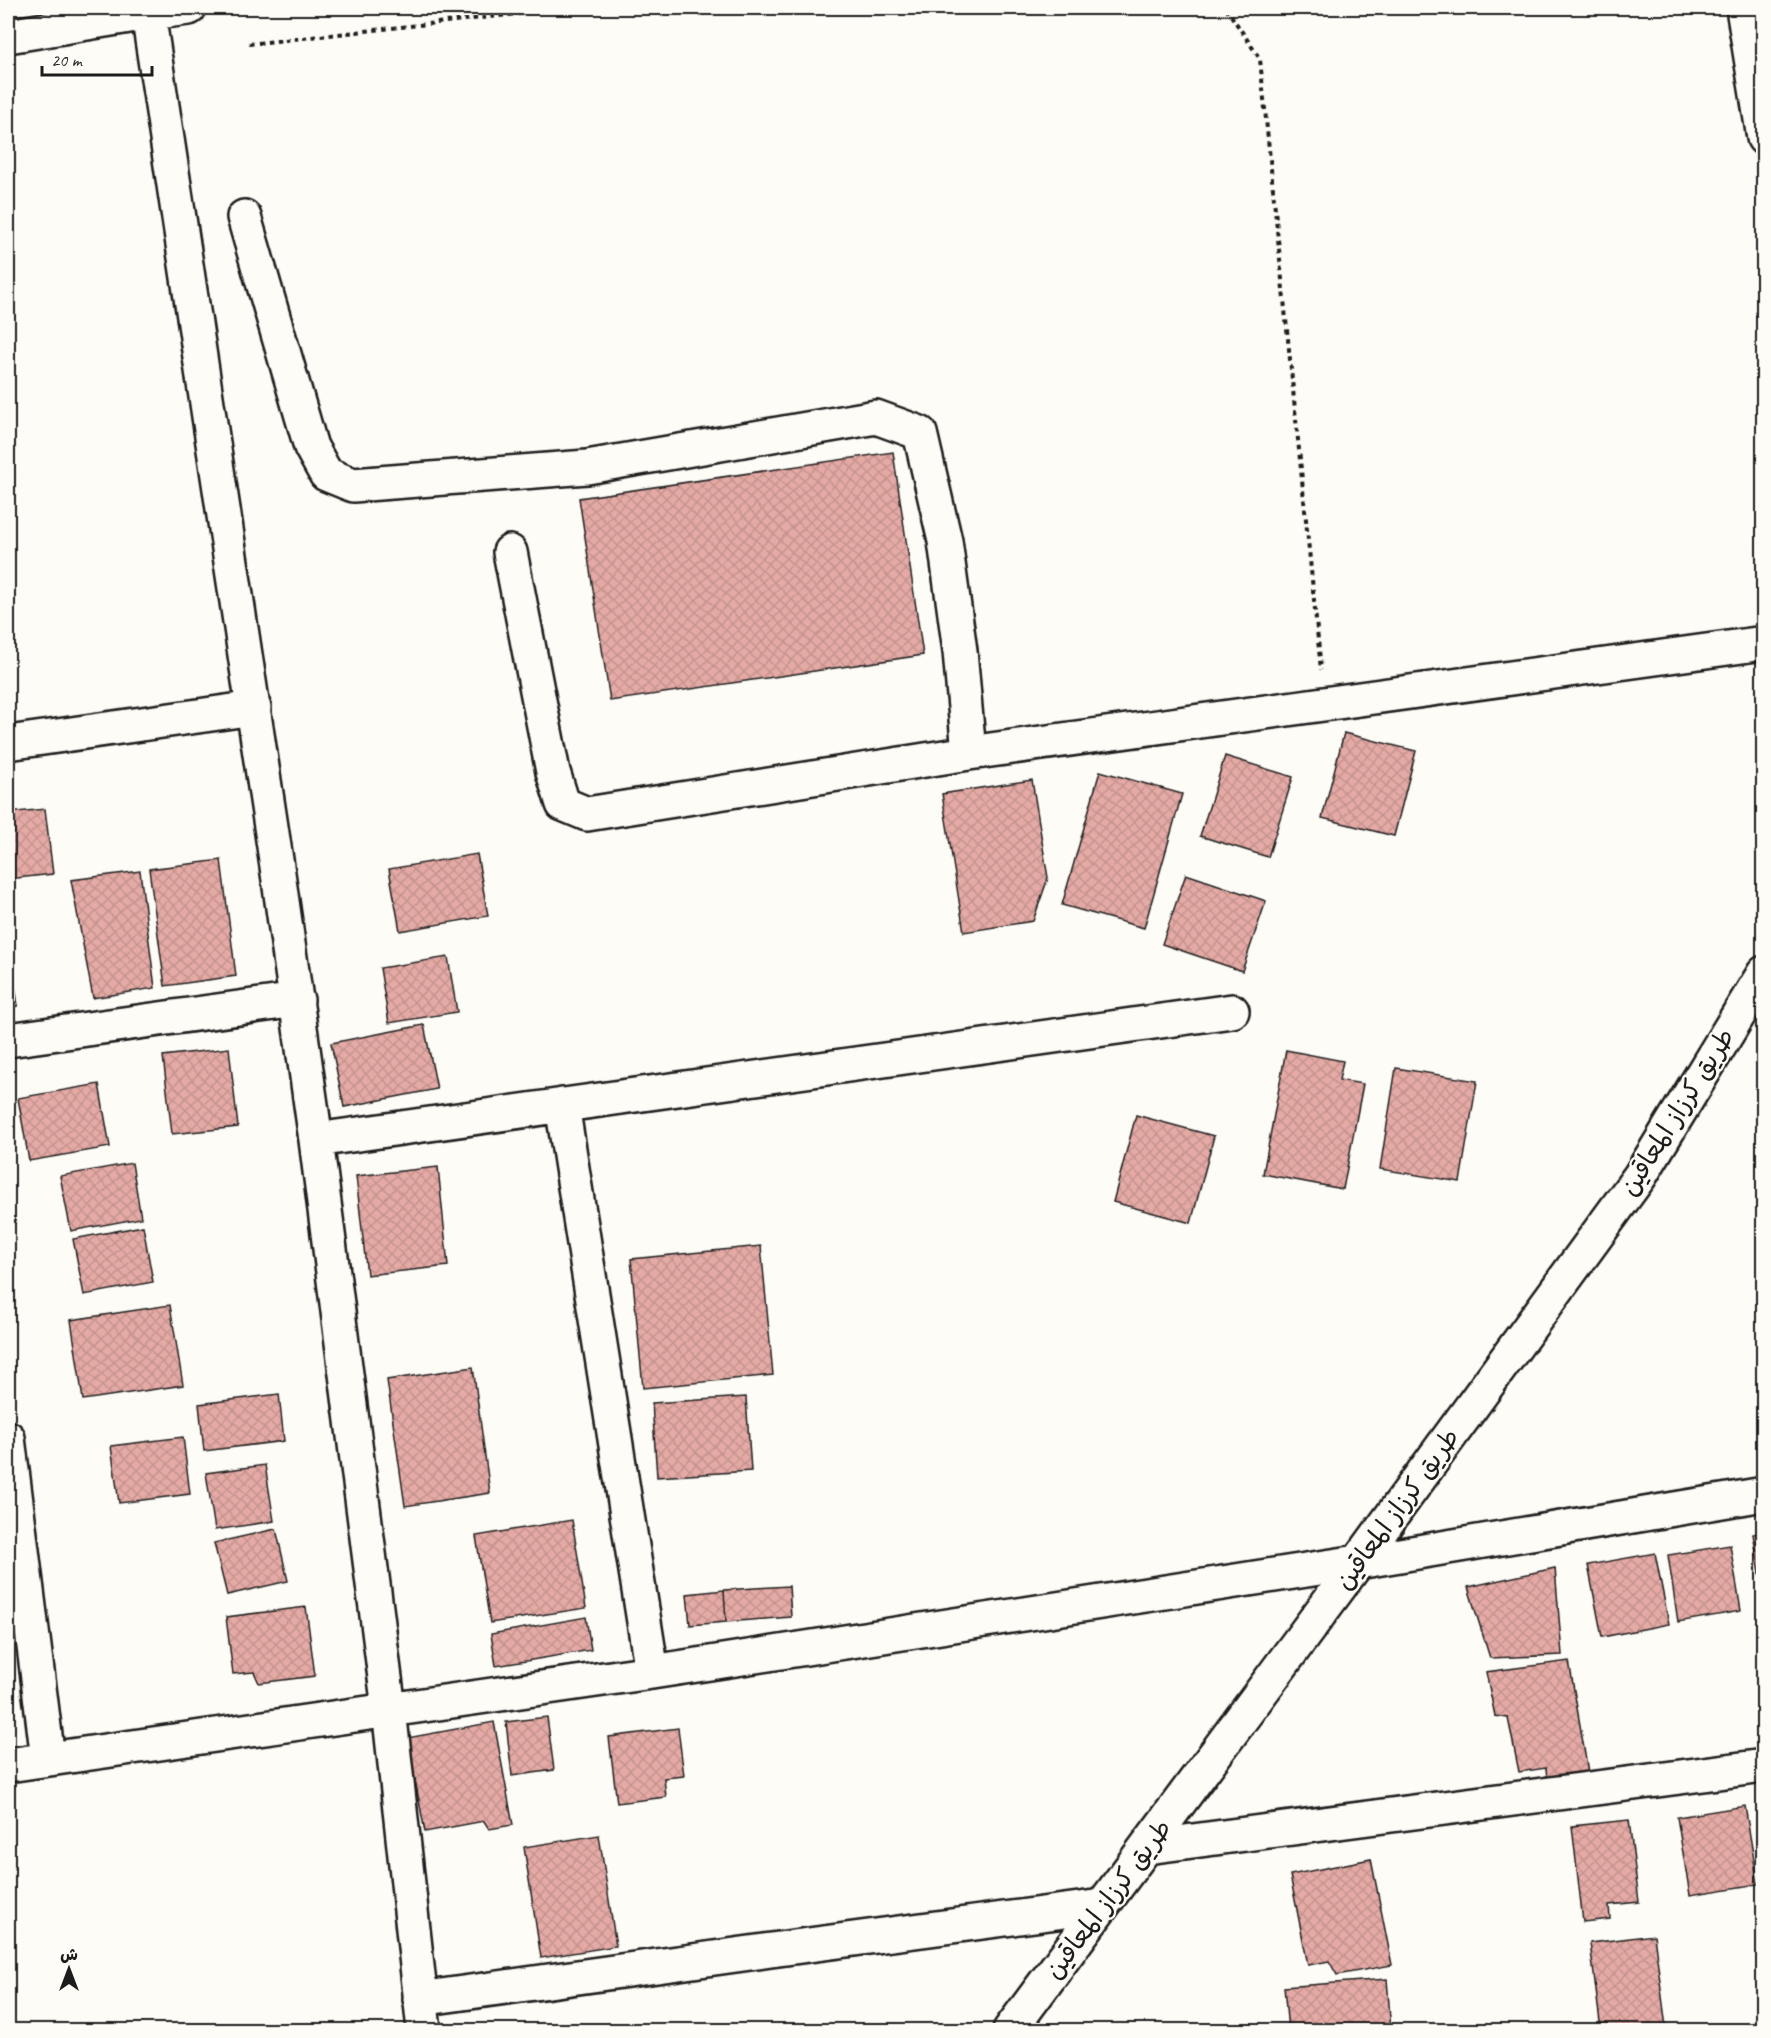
<svg xmlns="http://www.w3.org/2000/svg" width="1771" height="2038" font-family="Caveat,'Playpen Sans Arabic',sans-serif">
  <defs>
    <pattern id="building-cross-hatch" width="8" height="8" patternUnits="userSpaceOnUse" patternTransform="scale(1.5)"><rect width="8" height="8" fill="#e5aaa5"/><path d="M0 0l8 8M0 8l8-8" fill="none" stroke="#c4928d"/></pattern>
  </defs>
  <rect width="100%" height="100%" fill="#fdfcf7"/>
  <filter id="ink" filterUnits="userSpaceOnUse"><feTurbulence type="fractalNoise" baseFrequency=".0167" numOctaves="2"/><feDisplacementMap in="SourceGraphic" scale="12" xChannelSelector="R" yChannelSelector="G"/><feConvolveMatrix kernelMatrix="1 2 1 2 8 2 1 2 1" color-interpolation-filters="sRGB"/></filter>
  <g filter="url(#ink)">
    <path fill="url(#building-cross-hatch)" stroke="#1c1c1c" stroke-width="1.5" d="M893,452l30,203 -313,46 -31,-203z
      M1344,733l72,18 -22,85 -72,-18z
      M1225,756l68,21 -25,80 -68,-21z
      M1100,771l82,23 -38,134 -82,-23z
      M1032,780l16,98 -15,43 -69,11 -22,-138z
      M45,809l8,65 -45,5v-66z
      M477,854l11,62 -88,15 -11,-62z
      M221,860l15,116 -71,10 -16,-117z
      M140,871l15,117 -62,10 -22,-118z
      M1186,874l80,27 -24,70 -80,-27z
      M8,939l10,67 -10,2z
      M448,957l9,55 -68,11 -9,-55z
      M424,1025l13,64 -93,18 -13,-64z
      M229,1048l9,79 -66,7 -9,-78z
      M1286,1050l57,11 -4,19 24,4 -20,105 -80,-15z
      M1396,1068l81,13 -17,101 -80,-13z
      M99,1084l11,63 -81,14 -11,-63z
      M1136,1115l78,21 -23,87 -78,-21z
      M132,1163l9,55 -70,13 -11,-55z
      M438,1167l10,99 -81,9 -11,-99z
      M143,1226l10,56 -69,13 -11,-56z
      M761,1246l12,129 -130,13 -12,-129z
      M170,1305l13,80 -100,15 -12,-80z
      M473,1367l17,126 -85,13 -18,-126z
      M279,1394l5,47 -80,10 -5,-47z
      M746,1397l5,74 -94,6 -5,-74z
      M183,1437l7,57 -71,9 -8,-57z
      M265,1465l9,56 -59,9 -9,-57z
      M572,1520l14,88 -96,15 -14,-87z
      M276,1529l12,52 -61,14 -13,-52z
      M1764,1532v64l-11,-62z
      M1730,1545l11,66 -63,11 -10,-67z
      M1655,1553l14,71 -67,13 -14,-72z
      M1555,1568l7,87 -72,3 -22,-71z
      M789,1586l2,31 -65,5 -2,-32z
      M724,1590l2,32 -36,3 -3,-31z
      M306,1607l9,69 -56,7 -5,-11 -21,2 -7,-57z
      M586,1617l5,33 -95,16 -5,-32z
      M1569,1661l19,111 -41,8 -1,-12 -27,4 -11,-54 -13,-2 -9,-44z
      M547,1717l7,53 -42,6 -6,-54z
      M494,1722l19,103 -24,4 -5,-8 -59,11 -18,-94z
      M678,1728l6,48 -20,2 2,19 -49,6 -8,-66z
      M1745,1806l13,78 -68,11 -13,-78z
      M1629,1820l10,82 -30,3 1,14 -27,3 -11,-96z
      M599,1835l17,111 -75,12 -17,-111z
      M1371,1859l21,106 -55,10 -8,-14 -21,4 -18,-90z
      M1654,1935l12,92 -23,3h-42l-11,-87z
      M1387,1979l4,51h-103l-4,-43z"/>
    <g fill="none" stroke-linecap="round" stroke-linejoin="round">
      <g stroke="#1c1c1c" stroke-width="38">
        <path id="minor" d="M147,8l1,5 41,-5
          M1743,8l21,130
          M8,36l140,-23 130,860 38,267 73,569 35,321
          M244,217l67,230 15,27 27,11 234,-18 289,-50 44,16 25,108 15,110 9,102 795,-110
          M510,552l43,220 10,32 24,10 382,-61
          M8,743l246,-35
          M8,1040l289,-40
          M562,1105l90,567
          M316,1140l916,-129
          M8,1438l40,321
          M8,1765l644,-93 706,-110 406,-68
          M1147,1847l617,-81
          M420,1999l351,-49 331,-44
          M1010,2030l348,-468 282,-386 124,-203"/>
      </g>
      <path stroke="#1c1c1c" stroke-width="4" stroke-dasharray="4.5 4.5" stroke-linecap="butt" d="M1226,8l34,51 61,611
        M249,44l323,-36"/>
      <use href="#minor" stroke="#fdfcf7" stroke-width="33"/>
    </g>
  </g>
  <g text-anchor="middle" dominant-baseline="central" stroke-width="4.5" stroke-linejoin="round" paint-order="stroke">
    <g font-size="26" fill="#1c1c1c" stroke="#fdfcf7">
      <text transform="translate(1677 1112) rotate(-58)">طريق كرزاز المعاقين</text>
      <text transform="translate(1397 1509) rotate(-54)">طريق كرزاز المعاقين</text>
      <text transform="translate(1108 1899) rotate(-53)">طريق كرزاز المعاقين</text>
    </g>
  </g>
  <rect width="1771" height="2038" fill="none" stroke="#fdfcf7" stroke-width="30"/>
  <rect x="15" y="15" width="1741" height="2008" fill="none" stroke="#1c1c1c" stroke-width="2" filter="url(#ink)"/>
  <g transform="translate(69 1969)" stroke="#fdfcf7" stroke-width="4.5" paint-order="stroke">
  <path d="M0-4.5L10 22L0 15L-10 22Z" fill="#1c1c1c"/>
  <text y="-9" font-size="16" font-weight="bold" text-anchor="middle" fill="#1c1c1c">ش</text>
  </g>
  <path d="M42 66v9h110v-9" fill="none" stroke="#1c1c1c" stroke-width="3"/>
  <text x="51" y="66" font-size="18" fill="#1c1c1c" stroke="#fdfcf7" stroke-width="4.5" paint-order="stroke">20 m</text>
</svg>
